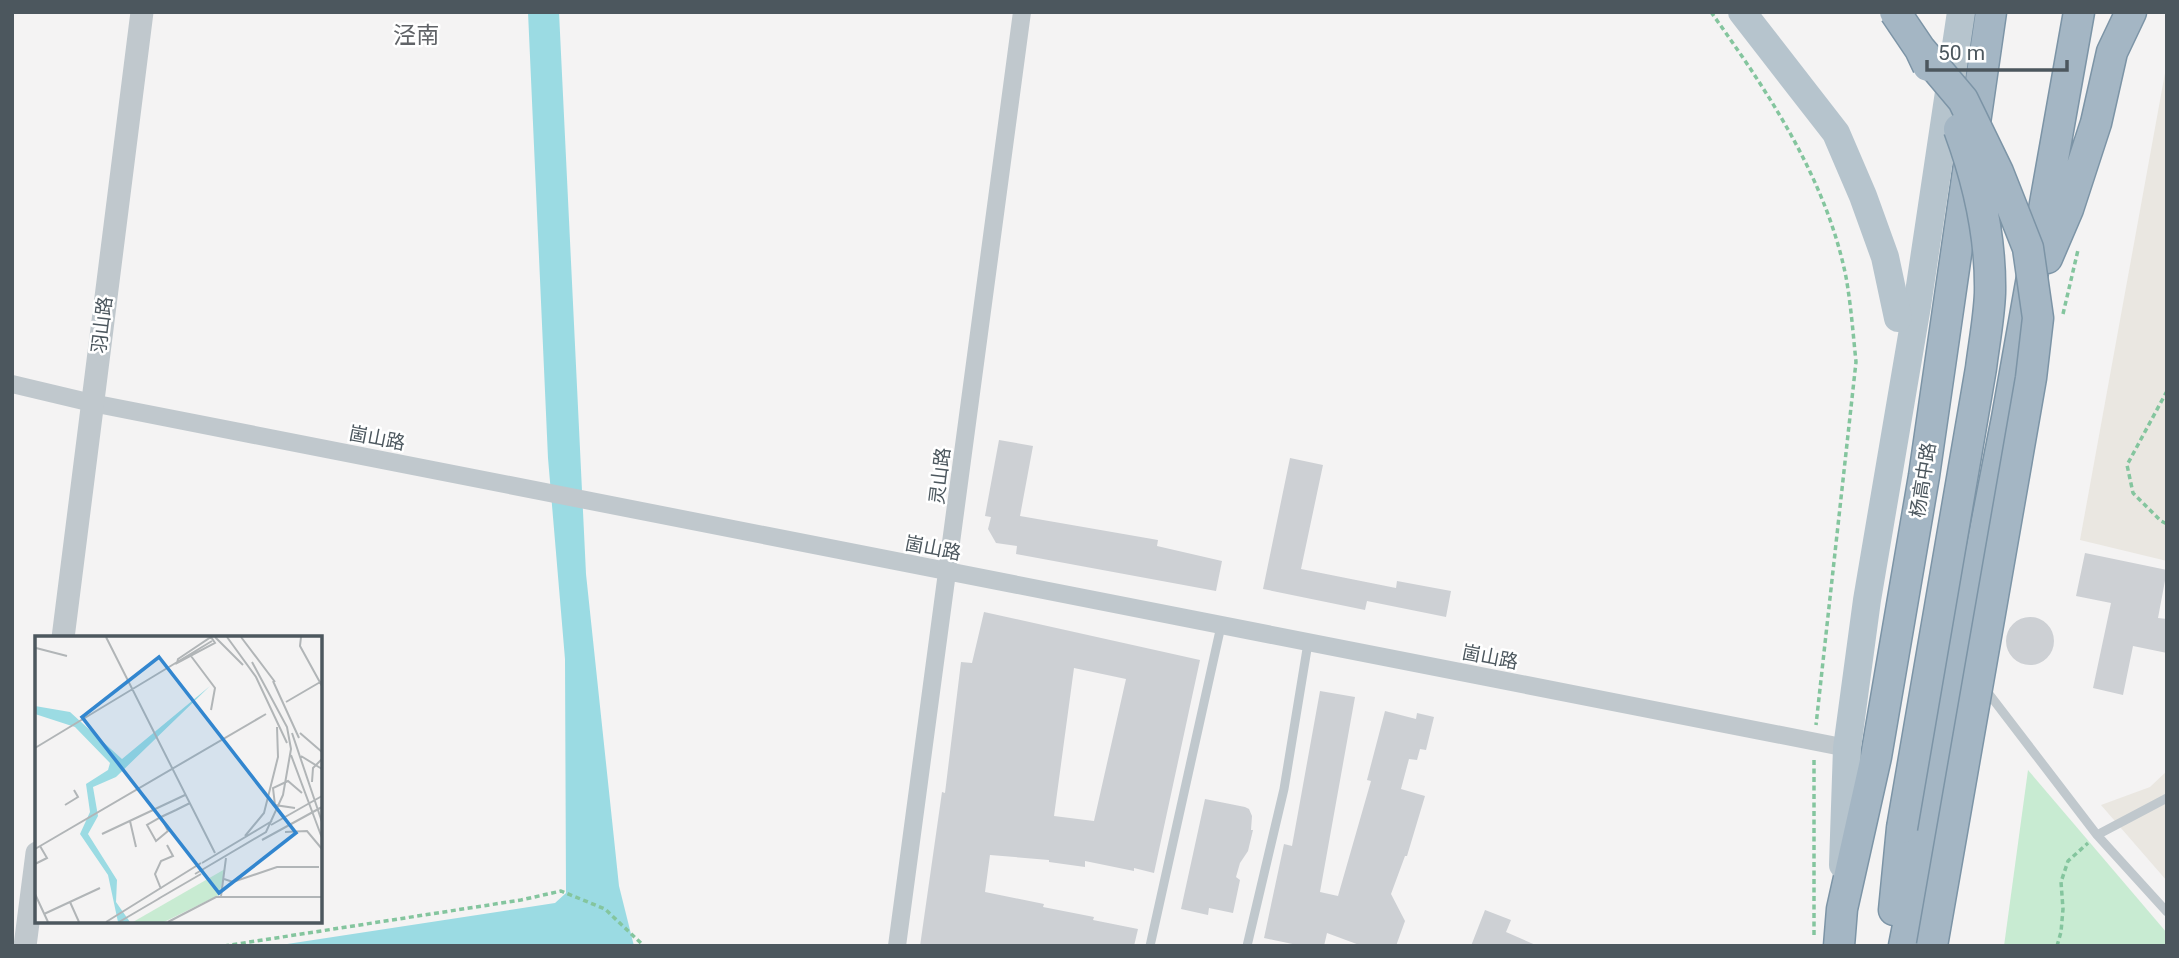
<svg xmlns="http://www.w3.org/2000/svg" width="2179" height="958" font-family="Roboto,'Noto Sans SC',sans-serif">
  <rect width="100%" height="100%" fill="#f4f3f3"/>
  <path fill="#eae7e1" d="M2167,62v499l-87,-21z
    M2167,771v110l-66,-76 49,-18z"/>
  <path fill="#c8ebd2" d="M2028,770l139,163v13h-163z"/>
  <path fill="#9bdbe3" d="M528,12h31l27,562 33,312 15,60h-360l281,-43 11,-10 -1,-234 -17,-201z"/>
  <path fill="#cdd0d4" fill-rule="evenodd" d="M999,440l34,6 -13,70 138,24 -1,6 65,15 -6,30 -200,-37 1,-8 -21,-3 -8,-14 3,-12 -6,-1z
    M1290,458l33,7 -22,104 95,19 1,-7 54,10 -5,26 -79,-16 -2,9 -102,-21z
    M2085,553l82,17 -9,48 9,1v34l-34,-7 -10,49 -30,-7 18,-85 -35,-7z
    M984,612l216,48 -46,213 -20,-5v3l-49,-10v6l-36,-5v-2l-59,-5 -5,37 59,12 -1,3 51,10 -1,3 45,9 -4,17h-214l22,-154 3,1 16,-131 11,1zM1074,668l52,11 -32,142 -40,-5z
    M2006 641a24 24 0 1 1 48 0a24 24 0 1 1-48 0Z
    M1320,691l35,6 -35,195 18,4 33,-115 -4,-1 18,-69 31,8 1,-6 17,4 -8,33 -6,-1 -3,11 -8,-1 -8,30 24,7 -18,60h-2l-14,38 14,27 -9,25h-34l-35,-13 -3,13h-22l-38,-8 20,-94 8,2z
    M1205,799l40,8 4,2 3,7 -1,14h2l-5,21 -8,12 -4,14 4,3 -7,33 -24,-5 -1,7 -27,-6z
    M1485,910l26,10 -5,12 32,14h-67z"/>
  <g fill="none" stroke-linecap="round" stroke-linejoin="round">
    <g stroke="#7c94a6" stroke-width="33">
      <path id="trunk" d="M2047,258l21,-49 28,-86 16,-71 19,-40
        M1894,910l8,-82
        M1839,946l3,-37 34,-152 48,-281 67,-464
        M1904,946l103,-528 72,-406"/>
    </g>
    <path stroke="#84c59e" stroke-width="3.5" stroke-dasharray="5 3.5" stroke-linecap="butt" d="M1711,12c57,80 115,166 135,265 5,28 7,56 10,85l-40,363
      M2063,314l15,-64
      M2167,391l-40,74 6,28 28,28 6,3
      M1814,935v-178
      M224,946l297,-46 40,-9 44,18 39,37
      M2057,946l4,-14 2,-23 -2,-27 7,-21 20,-18"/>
    <path stroke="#c0c8cd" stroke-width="9" d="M1980,693l9,1 108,141 70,77
      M2097,835l70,-37
      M1150,946l71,-320
      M1247,946l37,-157 24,-146"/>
    <path stroke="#c0c8cd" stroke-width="18" d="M12,384l80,19 1755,345
      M897,946l125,-934"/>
    <path stroke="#c0c8cd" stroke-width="23" d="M63,638l79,-626
      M25,946l12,-93"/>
    <path stroke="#b6c4cd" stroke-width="28" d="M1843,865l4,-117 20,-148 50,-294 44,-294"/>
    <use href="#trunk" stroke="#a4b6c4" stroke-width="30"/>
    <g stroke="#7c94a6" stroke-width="33" stroke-linecap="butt">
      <path id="trunk-bridge" d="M1895,12l25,37 8,17
        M1920,49l43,51 35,72 30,76 10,70 -7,60 -99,568
        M1902,828l79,-460c3,-24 8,-50 9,-75 1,-57 -11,-110 -31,-164"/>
    </g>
    <path stroke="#b6c4cd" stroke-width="28" d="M1742,12l94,121 27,63 22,61 13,61"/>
    <use href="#trunk-bridge" stroke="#a4b6c4" stroke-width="30"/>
  </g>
  <g text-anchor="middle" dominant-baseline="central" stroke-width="5" stroke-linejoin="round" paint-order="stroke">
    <g font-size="19" fill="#4c575e" stroke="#fff">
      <text transform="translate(102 325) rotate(-83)">羽山路</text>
      <text transform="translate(377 438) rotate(11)">崮山路</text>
      <text transform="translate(940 476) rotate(-83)">灵山路</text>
      <text transform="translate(1923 480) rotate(-81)">杨高中路</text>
      <text transform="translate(933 548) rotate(11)">崮山路</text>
      <text transform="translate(1490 657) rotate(11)">崮山路</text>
    </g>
    <g font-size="23" fill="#606367" stroke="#fff">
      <text x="416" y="35">泾南</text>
    </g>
  </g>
  <g transform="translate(35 636)">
    <rect width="287" height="287" fill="#f4f3f3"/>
    <path d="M190,233l-6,26 -55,27h-31z" fill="#c8ebd2"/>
    <path d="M175,50l-94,91 -23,10 5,29 -10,18 29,46 -1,22 14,20h-12l-10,-47 -28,-41 10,-22 -4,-28 22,-14 2,-7 -35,-36 -40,-13v-8l35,6 52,47z" fill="#9bdbe3"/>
    <path fill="none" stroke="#b1b5b7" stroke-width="2" d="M71,1l109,216M176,1l4,6 -38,20 1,-4zM180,1l28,28M192,1l29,40 31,66M206,1l34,45M266,1l-1,9 22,40M1,12l31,8M156,20l24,32 -4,22M238,45l26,57M251,66l36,-21M257,97l30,89M265,97l22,19M0,112l177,-107M256,119l31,83M266,120l21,13M277,146l1,-14 9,-9M30,169l13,-8 -4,-7M260,172l-20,-3 -2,-17 15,-7 14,12M126,181l7,14 -12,10 -9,-16 14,-8 15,-7 14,-7M95,185l6,26M236,189l51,-29M250,196l22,-1 15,18M67,198l83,-39M210,200l19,-23 14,-56 -1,-30M227,204l60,-33M0,213l231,-135M167,227l70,-42M0,228l12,-6 -7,-12M160,238l71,-42 17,-37 8,-46 -4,-22 -35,-65M189,243l9,3 44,-15h42M126,253l-6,-15 6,-13 12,-5 -6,-11M0,258l13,28M186,260l5,-38M123,263l43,-25M35,266l9,20M9,278l56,-26M71,286l95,-59M84,286l41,-24M133,286l48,-25h106"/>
    <path fill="#3286cf" fill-opacity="0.15" stroke="#3286cf" stroke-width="3.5" d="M124,21l137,176 -77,60 -137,-176z"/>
    <rect width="287" height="287" fill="none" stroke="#4c575e" stroke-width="3.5"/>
  </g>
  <rect width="2179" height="958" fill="none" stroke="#4c575e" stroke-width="28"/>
  <path d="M1927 60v10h140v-10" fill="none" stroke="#4c575e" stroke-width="3.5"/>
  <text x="1938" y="60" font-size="21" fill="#4c575e" stroke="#ffffff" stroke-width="5" paint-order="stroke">50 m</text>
</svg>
